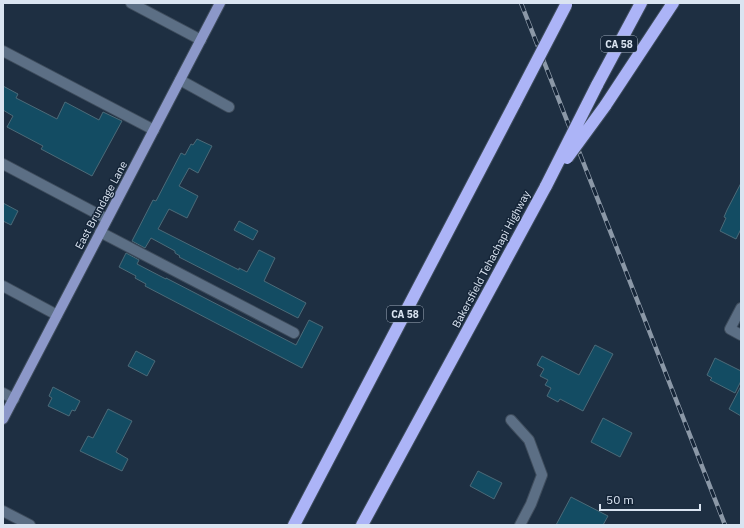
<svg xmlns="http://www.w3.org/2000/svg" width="744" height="528" font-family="'IBM Plex Sans',sans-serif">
  <rect width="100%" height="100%" fill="#1e2f42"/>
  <path fill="#134c63" stroke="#4c6a78" d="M3,86l15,8 -2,4 41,21 8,-17 34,18 4,-8 19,9 -30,55 -51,-27 2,-3 -36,-19 6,-11 -10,-6z
    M197,139l15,7 -14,27 -9,-5 -10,18 19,10 -11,22 -18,-9 -11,20 81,41v-2l8,4 12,-22 16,8 -11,23 42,22 -8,15 -119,-61 1,-1 -5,-3v-2l-24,-13 -6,10 -13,-7 21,-41 3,1 25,-48 4,2 6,-11 2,1z
    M741,183v46l-5,10 -16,-8 6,-13 -2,-1 3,-7z
    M3,203l15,8 -7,14 -8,-4z
    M239,221l19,10 -5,9 -19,-10z
    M126,253l13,7 -2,4 25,13 4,2v-1l130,67 13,-25 14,7 -21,41 -157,-82 1,-2 -11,-6 1,-2 -17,-9z
    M595,345l18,9 -30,57 -23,-12 -2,3 -11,-6 4,-8 -6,-3 3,-5 -8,-4 4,-7 -7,-4 5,-9 37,19z
    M136,351l19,10 -8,15 -19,-10z
    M715,358l26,13v10l-6,12 -25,-13 2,-2 -5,-3z
    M741,386v30l-12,-7z
    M53,387l27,14 -5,10 -3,-1 -3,6 -21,-10 4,-8 -3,-2z
    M108,409l24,12 -16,31 12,7 -6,12 -42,-20 8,-15 5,2z
    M603,418l29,15 -12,24 -29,-15z
    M478,471l24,12 -8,16 -24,-13z
    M571,497l37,19 -5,9h-47z"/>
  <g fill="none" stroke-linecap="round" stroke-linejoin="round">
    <g stroke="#3e4c5c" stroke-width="12">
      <path id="minor" d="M131,3l70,37
        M3,51l151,79
        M180,80l49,27
        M3,164l104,55
        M100,232l194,101
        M3,286l54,29
        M741,308l-11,21 11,6
        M3,393l11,6
        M511,420l18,20 13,35 -11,29 -11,21
        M3,511l27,14"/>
    </g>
    <g stroke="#3e4c5c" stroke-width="12">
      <path id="major" d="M3,419l217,-416"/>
    </g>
    <g stroke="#3e4c5c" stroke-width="14">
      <path id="highway" d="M597,85l44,-82
        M605,106l68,-103
        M294,525l221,-422
        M362,525l184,-339"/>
    </g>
    <use href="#minor" stroke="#5c6f85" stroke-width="10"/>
    <use href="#major" stroke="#8c98c9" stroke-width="10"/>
    <use href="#highway" stroke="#acb4f7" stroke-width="12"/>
    <g stroke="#8b98a7" stroke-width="4.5">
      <path id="rail" d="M521,3l204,522"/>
    </g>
    <use href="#rail" stroke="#152538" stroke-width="3" stroke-dasharray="9" stroke-linecap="butt"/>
    <g stroke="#3e4c5c" stroke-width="14" stroke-linecap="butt">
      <path id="highway-bridge" d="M515,103l51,-98
        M567,158l38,-52
        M546,186l51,-101"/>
    </g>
    <use href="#highway-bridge" stroke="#acb4f7" stroke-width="12"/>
  </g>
  <g text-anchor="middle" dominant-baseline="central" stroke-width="3" stroke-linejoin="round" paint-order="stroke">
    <g fill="#152538" stroke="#9fabba" stroke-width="1">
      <rect x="601" y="36" width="36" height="16" rx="3"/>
      <rect x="387" y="306" width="36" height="16" rx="3"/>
    </g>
    <g font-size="10" font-weight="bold" fill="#dae4f1">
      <text x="619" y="44">CA 58</text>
      <text x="405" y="314">CA 58</text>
    </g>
    <g font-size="11" fill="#dae4f1" stroke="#152538">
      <text transform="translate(101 205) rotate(-62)">East Brundage Lane</text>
      <text transform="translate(491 259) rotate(-62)">Bakersfield Tehachapi Highway</text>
    </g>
  </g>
  <rect width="744" height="528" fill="none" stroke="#dae4f1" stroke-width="8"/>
  <path d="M600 504v6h100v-6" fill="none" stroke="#dae4f1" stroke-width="2"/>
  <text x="606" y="504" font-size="12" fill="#dae4f1" stroke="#152538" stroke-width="3" paint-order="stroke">50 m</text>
</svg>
